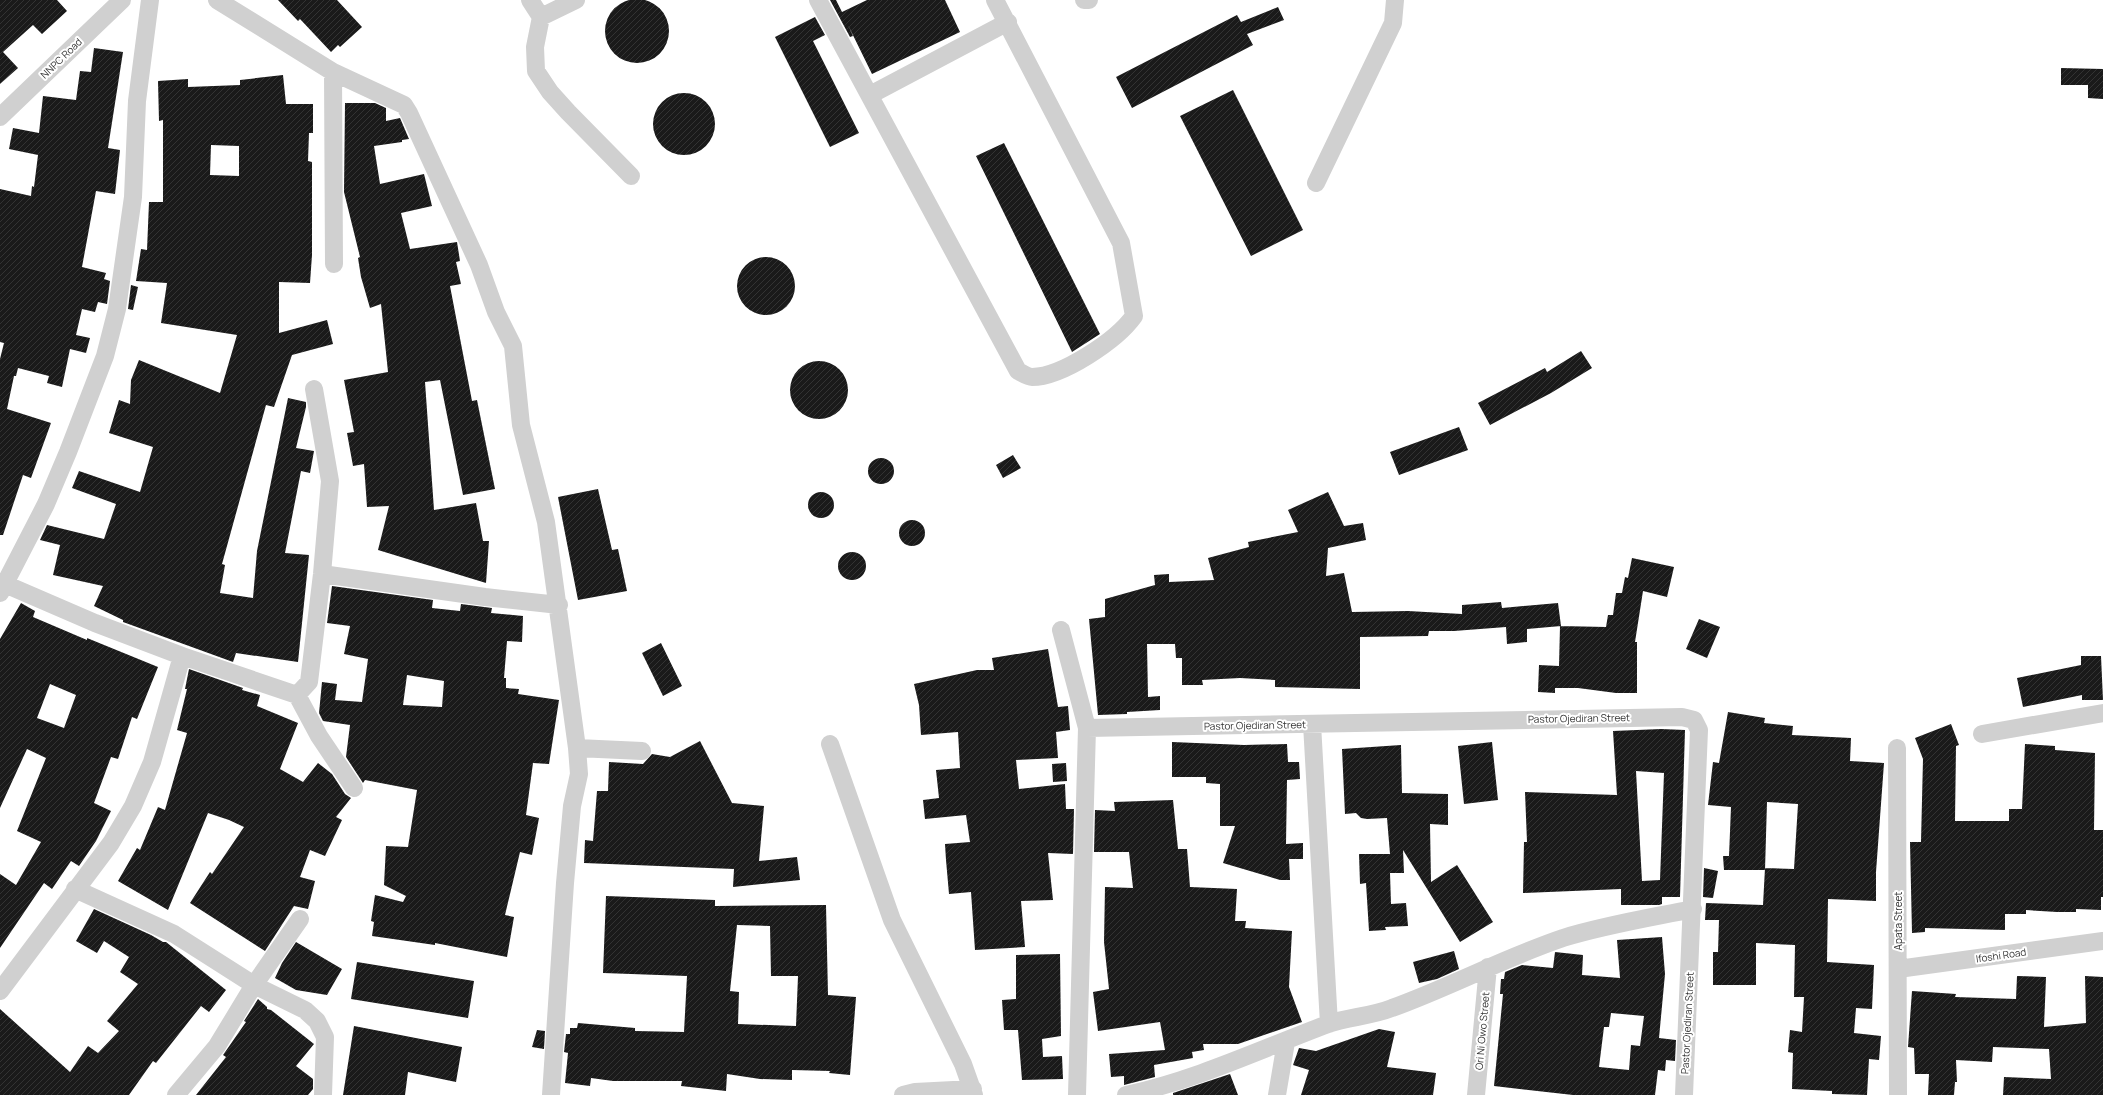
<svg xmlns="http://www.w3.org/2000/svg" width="2103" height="1095" font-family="Manrope,sans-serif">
  <defs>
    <pattern id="building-hatch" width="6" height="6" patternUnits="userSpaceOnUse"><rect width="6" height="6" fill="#1a1a1a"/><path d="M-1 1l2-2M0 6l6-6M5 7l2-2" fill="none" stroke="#333"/></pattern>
  </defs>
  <rect width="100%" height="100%" fill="#fff"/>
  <path fill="url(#building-hatch)" fill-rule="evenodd" d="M605 31a32 32 0 1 1 64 0a32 32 0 1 1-64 0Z
    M0,0h57l10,11 -25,23 -9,-9 -30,27 15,16 -18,16z
    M278,0h59l25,27 -22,20 -2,-2 -7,7 -31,-33 -2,2z
    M830,0h6l6,12 25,-12h78l15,32 -88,42 -24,-49 5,11 -3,1z
    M1278,7l6,13 -37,14 6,11 -121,63 -16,-31 121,-62 4,7z
    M815,17l10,18 -12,6 46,92 -29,14 -55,-110z
    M94,48l29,4 -15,96 12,2 -5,44 -19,-3 -14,76 24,6 -2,6 6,2 -3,23 -9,-2 -3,10 -13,-3 -6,26 14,3 -4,15 -16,-4 -8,38 -15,-4 2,-7 -31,-8 -2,8h-2l-7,33 44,14 -20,55 -8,-3 -20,60h-3v-176l4,-16 -4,-1v-153l31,7 1,-10 2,1 4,-32 -29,-6 4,-21 26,5 4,-37 33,4 4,-29 11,1z
    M2061,68l42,1v30l-15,-1v-13h-27z
    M283,75l3,29h27v29h-4l-1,28 4,1v93l-2,28 -31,-1v51l48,-13 6,24 -41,11 -18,52 -8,-2 -44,159 3,1 -5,28 33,5 4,-47 31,-153 18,4v5l-10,41 18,3 -4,22 -9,-2 -16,82 24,2 -11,107 -62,-9 -3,9 -110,-40v-2l-29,-14 9,-20 -50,-11 7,-30 -20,-5 7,-15 57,14 12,-35 -44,-16 7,-17 61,21 13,-45 -44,-14 10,-33 11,4 1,-24 8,-20 81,33 17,-58 -76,-12 6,-40 -31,-2 5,-32 6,1 2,-48h14v-82l-4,1 -1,-40 30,-2v8l52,-2v-5zM211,145l28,1v30l-29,-1z
    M1233,90l70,140 -52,26 -71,-140z
    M653 124a31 31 0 1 1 62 0a31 31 0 1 1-62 0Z
    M345,103h30l11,5v13l14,-3 9,21 -7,1v2l-28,4 6,38 44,-10 8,32 -31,7 9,36 47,-7 3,19 -4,1 5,22 -11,2 22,115 5,-1 18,89 -32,6 -23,-115 -15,2 9,128 42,-7 7,38h6l-3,42 -108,-33 11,-44 -22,1 -3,-43 -11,2 -6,-33 7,-1 -10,-52 44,-8 -7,-68 -11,4 -9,-31 -3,-19 2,-1 -16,-65z
    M1004,143l96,191 -28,18 -96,-196z
    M737 286a29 29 0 1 1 58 0a29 29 0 1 1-58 0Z
    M131,285l7,2 -5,23 -5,-1z
    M1581,351l11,17 -41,25 -61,32 -12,-22 67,-35 2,4z
    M790 390a29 29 0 1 1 58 0a29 29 0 1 1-58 0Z
    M1459,427l9,23 -69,25 -9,-23z
    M1013,455l8,13 -18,10 -7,-13z
    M868 471a13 13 0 1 1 26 0a13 13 0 1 1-26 0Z
    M598,489l14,61 6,-1 9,42 -49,9 -20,-103z
    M808 505a13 13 0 1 1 26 0a13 13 0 1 1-26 0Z
    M1328,492l16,34 19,-3 3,17 -38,8 -2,28 18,-3 8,39 56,-1 54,3v-9l39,-3 1,6 56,-5 3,23 -34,3v13l-20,2 -1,-17 -52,4h-25l-1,5 -68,1v52l-85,-2v-7l-35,-2 -38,2 1,5h-21v-27h-6l-1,-14h-28l1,53 12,-1v14l-33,2v2l-29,1 -9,-96 16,-2v-18l50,-14 -1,-10 15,-1v8l45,-2 -6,-22 41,-11 -1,-5 50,-10 -10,-22z
    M899 533a13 13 0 1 1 26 0a13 13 0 1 1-26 0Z
    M838 566a14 14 0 1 1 28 0a14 14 0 1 1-28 0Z
    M1632,558l42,9 -7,30 -24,-6 -8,51h2v51h-21l-38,-5h-23v5l-17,-1 1,-27 20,1 1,-40 46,1 2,-12h5l3,-22h6l3,-16 3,1z
    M332,586l101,14 -1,8 28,3 1,-7 31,4 -1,5 32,3 -1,26 -15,-1 -3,37h2v10l13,1 -1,5 41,6 -10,64 -16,-1 -7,52 13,3 -7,37 -12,-3 -15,63 9,2 -7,40 -72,-14v2l-63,-9 2,-14 -3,-1 4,-26 28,7 3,-6 -22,-11 2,-39 22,1 9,-57 -52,-10 -2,3 -17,-26 4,-32 -27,-4 -4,-8 3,-31 15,2 -2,16 27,2 6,-43 -24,-5 6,-28 -23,-3zM407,675l37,6 -2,26 -39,-2z
    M21,603l14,8 -2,6 54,23v-2l71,29 -21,52 -5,-2 -14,42 -7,-2 -17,46 17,8 -15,30 -17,25 -8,-5 -19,28 -8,-6 -44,65v-74l16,11 25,-43 -24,-11 29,-73 -19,-9 -27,59v-169zM50,684l26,11 -12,33 -27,-10z
    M1699,619l21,8 -13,31 -21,-9z
    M661,643l21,43 -19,10 -21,-43z
    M1048,649l10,58 10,-1 2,24 -14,2 2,26 -42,2 3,29 46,-5 1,25h8l-1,45 -25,-1 5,47 -32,1 4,46 -50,3 -4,-58 -22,2 -3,-34 -1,-16 25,-2 -4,-27 -41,4 -2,-19 16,-2 -3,-28 24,-2 -2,-36 -37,3 -2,-30 -5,-21 63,-14h17l-2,-12z
    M2081,656h20l2,44h-21v-5l-59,12 -6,-29 64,-13z
    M189,669l54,19 -1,2 18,5 -3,11 41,17 -18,46 23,13 15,-19 14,11 13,20 6,4 -15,19 6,3 -17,36 -15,-6 -10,27 15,4 -7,28 -14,-3 -29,45 -75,-48 20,-31 2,2 32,-47 -15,-7 -21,-7 -40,97 -50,-29 19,-33 3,2 18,-43 7,3 22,-77 -10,-3 10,-41h-2z
    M1728,712l37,6 -1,5 29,3 -1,9 59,3 -1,23 34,2 -8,109v29l-48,-2 -1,63 47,3 -2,44 -16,-1 -2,25 27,3 -2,24 -10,-1 -2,36 -35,-1v-3l-40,-2 1,-36 -5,-1 2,-22 12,2 2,-35h-10l1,-52 -39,-2v42h-43v-33h5l1,-32h-14l1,-17 57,2 2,-37 29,1 4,-65 -31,-2 -2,68h-41l-1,-14h6l2,-49 -23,-2 5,-43 6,1z
    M1951,724l8,21 -3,1 -1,75h54v-12h13l3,-65 30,2v4l40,3 -1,77h9v67h-2v13l-25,-1v3h-19l-31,-2v4h-21v16l-80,-2v4l-13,1 -2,-91h11l2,-83 -8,-21z
    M1661,729l24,1 -5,167h-18v7l-3,1h-38v-16l-98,4 1,-51h3l-2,-50 92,3 -4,-64zM1636,771l28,2 -4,107 -18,1z
    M700,741l32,62 32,3 -5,55 38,-4 3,23 -67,7 1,-18 -150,-6 1,-23 8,1 4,-50h11l1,-29 34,2 9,-10 18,3z
    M1172,742l72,3 43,-1 1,18h11l1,17 -13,1 -1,64 17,-1v16h-14l1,21h-10l-57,-17 12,-37h-15v-42l-14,-1v-6h-34z
    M1492,742l6,58 -34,4 -6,-58z
    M1401,745l1,48 46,1v31l-18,-1 1,58 26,-17 36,57 -33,20 -57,-92 1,23h-14l1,31 15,-1 2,23 -23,1 1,3 -17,1 -3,-48 -6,1 -1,-30h31l-3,-36 -20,1 -6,-1 -5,-5 -11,1 -3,-65z
    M1066,763l1,18 -14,1 -1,-18z
    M1173,800l5,49h9l3,38 47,2 -2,32h11l-1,7 47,3 -3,56 13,35 -64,22h-35l1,6 -12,2 1,6 -39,7 1,12 -31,8v-9l-13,1 -2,-23 56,-4 -5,-28 -62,9 -5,-39 16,-3 -5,-47 1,-55 28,1 -4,-36h-35l1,-42 20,1 -1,-9z
    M1704,868l14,3 -5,27 -10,-1z
    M606,896l109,4v6l111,-1 2,90 28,2 -6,78 -21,-2 1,-2 -38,-1v10l-32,-1 -33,-5 -1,17 -45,-5 1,-5h-69l-22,-3 -1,8 -25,-3 3,-30 -4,-1 2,-18h4v-6h7l1,-5 57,5v3l49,1 3,-56 -84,-3zM737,925l33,1 1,50h27l-2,50 -58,-2 1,-32 -9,-1z
    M94,909l57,26 12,7h3l60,48 -17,22 -8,-6 -45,57 -3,-2 -24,34h-129v-86l70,63 18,-26 10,7 21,-22 -12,-10 31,-37 -18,-12 9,-15 -25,-16 -7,12 -21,-12z
    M1662,937l3,37 -6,64 17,2 -1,21 -9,-1 -1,11 -7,-1 -3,25h-82l-79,-9 9,-92h-3l1,-15h3l1,-7 17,-7 31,3 2,-16 28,3 -1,20 38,3 -3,-38zM1611,1013l33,3 -4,30 -9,-1 -2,25 -30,-3 5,-40h5z
    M296,942l46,27 -15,26 -31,-5 -21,-12 7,-15z
    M1454,951l5,18 -22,10 -18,4 -6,-21z
    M1060,954l1,82 -19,3 1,18 19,-1 1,23 -41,1 -4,-50h-14l-2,-30 14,-1v-44z
    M357,962l117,19 -6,37 -117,-19z
    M2017,976l29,1 -2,50 42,-4 -1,-47 18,1v118h-100l1,-18 47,2 -2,-30 -56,-2 -1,15 -36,-2 1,22h-2l-1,13h-26l1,-21h-14l-1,-26 -6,-1 4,-56 44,3 -1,3 61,2z
    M258,999l9,8v2l4,1 43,34 -18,22 17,13v10l-5,6h-112l30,-38 -3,-2 23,-33 -2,-1z
    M354,1026l108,21 -6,35 -48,-10 -3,23h-62z
    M1379,1029l16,3 -8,35 49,6 -3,22h-132l8,-25 -16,-5 6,-17 17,3z
    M537,1030l8,1 -1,18 -12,-2z
    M1230,1074l8,21h-65v-2z"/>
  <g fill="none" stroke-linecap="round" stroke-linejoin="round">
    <path stroke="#d0d0d0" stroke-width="18" d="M217,0l116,72 1,192
      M530,0l11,17 -6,30 1,24 14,21 18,20 63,64
      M818,0l200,371c4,2 10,6 14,6 30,0 85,-37 102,-61l-13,-73 -126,-243
      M1084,0h5
      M541,17l35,-17
      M333,72l71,33 5,8 70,152 17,47 17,34 8,79 25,97 31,226 2,26 -7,32 -7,77 -14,212
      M870,95l138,-73
      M0,117l122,-117
      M1316,183l77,-160 2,-23
      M322,574l163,23 74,8
      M0,582l95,41 87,33 -30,106 -19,44 -22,37 -111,148
      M0,593l46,-89 22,-52 37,-96 12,-47 16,-112 4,-96 13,-101
      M1061,630l26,98 -10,367
      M182,656l115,39 12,-13 13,-108 8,-93 -16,-92
      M297,695l22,41 35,52
      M1312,724l17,300
      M1087,728l595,-11 12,3 5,10 -15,365
      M1982,734l121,-21
      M830,744l62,176 71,144 11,31
      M577,748l65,3
      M1897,748l1,347
      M75,889l99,45 80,51 51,25 12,11 8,16 -2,58
      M1898,969l205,-28
      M176,1095l41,-49 37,-61 46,-66
      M903,1095l12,-3 58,-3
      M1126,1095c70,-15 135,-46 202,-71 21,-7 44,-8 64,-16 58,-21 112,-50 171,-70 42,-13 86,-20 130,-29
      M1277,1095l9,-53
      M1476,1095l12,-128"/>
  </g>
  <g text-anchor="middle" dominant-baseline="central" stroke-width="4" stroke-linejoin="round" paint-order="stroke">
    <g font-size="10" fill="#333" stroke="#fff">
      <text transform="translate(61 58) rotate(-44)">NNPC Road</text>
      <text transform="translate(1579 718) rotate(-1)">Pastor Ojediran Street</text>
      <text transform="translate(1255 725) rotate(-1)">Pastor Ojediran Street</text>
      <text transform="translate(1898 921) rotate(-90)">Apata Street</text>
      <text transform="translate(2001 955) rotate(-8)">Ifoshi Road</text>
      <text transform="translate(1687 1023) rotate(-87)">Pastor Ojediran Street</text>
      <text transform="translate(1482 1031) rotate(-85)">Ori Ni Owo Street</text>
    </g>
  </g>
</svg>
